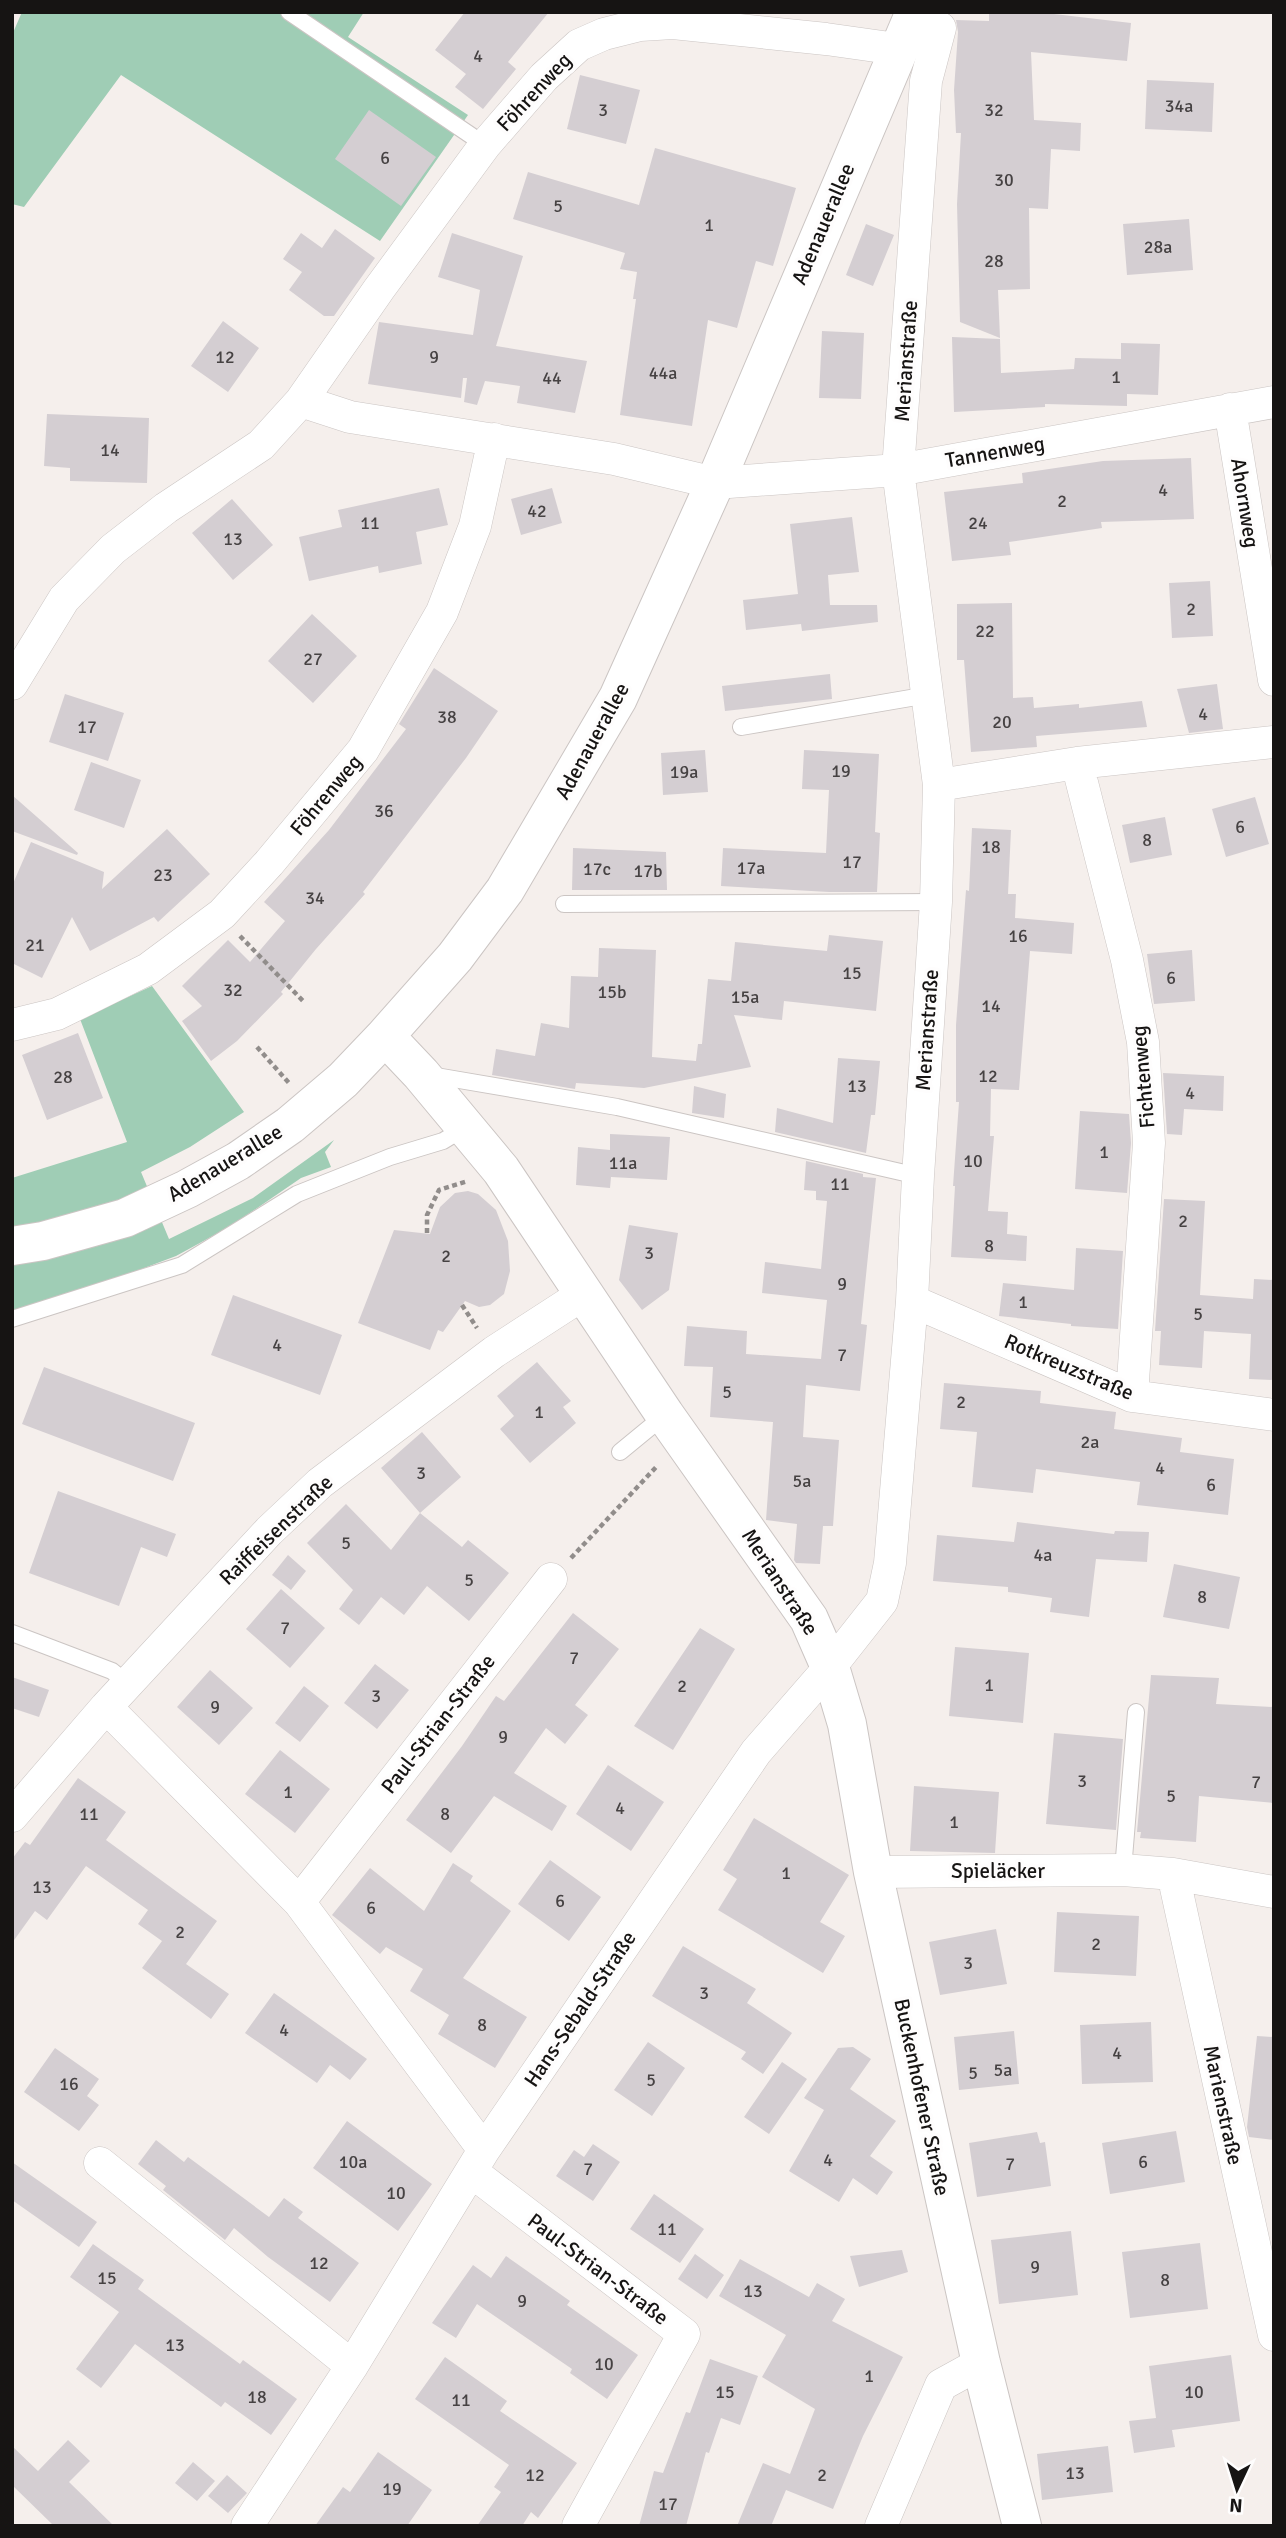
<svg xmlns="http://www.w3.org/2000/svg" width="1286" height="2538" font-family="Signika,sans-serif">
  <rect width="100%" height="100%" fill="#f5efec"/>
  <path fill="#9fcdb5" d="M22,12h342l-16,25 120,78 -88,126 -259,-166 -97,132 -12,-3v-169z
    M152,986l92,126 -54,35 -49,25 28,67 84,-41 81,-58 -9,12 6,15 -30,11 -70,48 -55,30 -164,62v-140l115,-36 -47,-123z"/>
  <path fill="#d4ced2" d="M465,12h84l-41,50 8,7 -33,40 -28,-22 11,-13 -31,-24z
    M989,12h48l94,11 -4,38 -96,-9 3,68 47,3 -1,28 -29,-2 -3,60 -19,-1 1,81 -32,1 2,48 -40,-16 -3,-118 4,-71h-5l-2,-43 4,-58 -2,-12 33,1z
    M580,75l60,15 -14,54 -59,-15z
    M1147,80l67,3 -2,49 -67,-3z
    M369,110l67,47 -35,49 -66,-47z
    M655,148l141,40 -23,78 -17,-5 -19,67 -29,-8 -16,106 -72,-11 16,-116h-3l4,-27 -17,-3 5,-16 -112,-34 15,-47 111,33z
    M1189,219l4,51 -66,5 -4,-51z
    M866,224l28,11 -21,51 -27,-11z
    M335,229l40,29 -41,58h-10l-35,-26 13,-18 -19,-13 18,-26 21,15z
    M452,233l71,23 -27,90 91,15 -12,52 -58,-10 3,-17 -35,-5 -8,24 -13,-3 3,-24h-4l-2,20 -93,-14 11,-62 94,13 7,-45 -42,-13z
    M223,321l36,27 -31,44 -37,-26z
    M822,331l42,2 -3,66 -42,-1z
    M952,337l48,2 1,34 73,-4 1,-11 46,1v-16l39,1 -2,51 -31,-1v12l-82,-2v3l-91,5z
    M47,414l102,4 -2,65 -77,-2v-13l-26,-2z
    M1191,458l3,61 -93,3 1,6 -93,14 2,13 -59,6 -8,-69 79,-9 -1,-10 81,-12z
    M439,488l9,37 -32,7 6,32 -43,9 -1,-7 -69,15 -10,-44 43,-10 -4,-17z
    M552,488l10,35 -41,12 -10,-36z
    M232,499l41,46 -40,35 -41,-47z
    M852,517l7,55 -31,3 2,30h47l1,17 -76,9 -1,-7 -55,6 -3,-30 55,-6 -8,-70z
    M1210,581l3,55 -41,2 -3,-55z
    M1012,603l1,95 20,-1 1,11 45,-4v4l63,-7 5,26 -111,9 1,11 -66,5 -7,-92h-7v-56z
    M312,614l45,42 -44,47 -45,-42z
    M434,668l64,43 -32,47 -103,134 2,2 -49,55 -35,43 2,2 -46,47 -26,20 -29,-40 20,-15 -20,-20 46,-46 22,22 35,-41 -21,-19 65,-72 77,-101 -7,-5z
    M830,674l2,25 -107,12 -3,-25z
    M1217,684l6,45 -34,4 -12,-44z
    M65,694l59,19 -16,48 -59,-19z
    M705,750l3,42 -45,3 -2,-42z
    M804,750l75,4 -4,78 5,1 -3,59h-48l-108,-6 2,-38 103,5 3,-63 -27,-1z
    M91,762l50,18 -17,48 -50,-18z
    M12,795l66,58 -1,2 -65,-24z
    M1255,797l14,47 -43,13 -14,-48z
    M1165,817l7,38 -42,8 -8,-38z
    M972,828l39,2 -3,64h8l-1,24 59,5 -2,31 -42,-3 -11,139 -28,-1 -1,47h4l-6,75 20,1 -1,22 20,2 -1,25 -75,-4 4,-71h-2l6,-84h-3v-77l10,-135 3,1z
    M167,829l43,45 -52,48 -4,-5 -64,34 -18,-34 -30,61 -30,-15v-77l19,-44 73,30 -2,17z
    M573,848l93,4 1,38h-95z
    M829,935l54,6 -7,70 -92,-10 -2,19 -48,-5 17,52 -107,21 -68,-5 -1,6 -83,-14 4,-26 39,7 6,-33 28,5 2,-52 27,1 1,-29 57,2 -4,107 44,4 2,-17h4l6,-65 23,2 4,-39 92,9z
    M1192,950l3,51 -41,3 -7,-50z
    M78,1033l25,65 -56,22 -25,-65z
    M838,1058l42,3 -5,54h-4l-5,38 -91,-21 2,-24 56,15z
    M1163,1073l61,3 -1,35 -39,-2 -2,26 -15,-1z
    M694,1086l32,8 -2,24 -32,-5z
    M1080,1111l49,3 2,29 -4,50 -52,-4z
    M610,1134l60,3 -3,43 -56,-3 -1,11 -34,-3 2,-38 32,3z
    M806,1161l57,13v3l13,1 -15,146 6,1 -7,66 -54,-6 -3,52 36,3 -6,86h-10l-3,38 -24,-1 -2,-3 3,-36 -31,-4 7,-98 -63,-5 3,-50 -29,-1 3,-40 60,5 -1,23 75,5 6,-59 -65,-7 3,-31 56,7 6,-68 -11,-1v-9l-12,-1z
    M468,1191l10,3 18,16 12,31 2,30 -6,23 -14,11 -11,2 -14,-6 -22,31 -5,-2 -8,20 -72,-27 36,-93 36,4 10,-27 15,-14z
    M1164,1199l41,2 -5,94 53,4 1,-20 20,1v100l-25,-1 2,-45 -47,-3 -2,37 -43,-3 2,-34h-6z
    M629,1225l49,8 -9,57 -27,20 -23,-30z
    M1076,1248l47,3 -5,78 -47,-3v-2l-72,-8 4,-33 71,7z
    M233,1295l109,40 -22,60 -109,-40z
    M537,1362l34,39 -8,6 13,16 -46,40 -30,-34 14,-13 -17,-20z
    M44,1367l151,56 -22,58 -151,-57z
    M944,1383l97,8 -1,12 76,9 -2,17 68,9 -2,14 54,7 -6,56 -91,-10 3,-23 -104,-13 -3,24 -61,-6 5,-55 -37,-3z
    M422,1432l39,45 -41,36 -39,-45z
    M58,1491l118,43 -9,23 -26,-10 -22,59 -90,-33z
    M346,1504l45,46 29,-37 42,34 6,-7 41,33 -40,48 -42,-35 -23,29 -23,-18 -22,28 -20,-16 14,-19 -46,-47z
    M1017,1522l97,12 1,-3 34,1 -2,30 -51,-3 -7,58 -39,-5 2,-14 -44,-6v-5l-75,-6 4,-46 77,7z
    M288,1555l18,16 -15,19 -19,-15z
    M1174,1564l66,13 -11,52 -66,-12z
    M281,1589l44,39 -35,40 -44,-39z
    M573,1613l46,36 -44,56 13,10 -23,29 -19,-16 -32,45 53,33 -15,25 -58,-35 -43,57 -45,-33 56,-74 34,-50 8,5z
    M700,1628l35,21 -62,101 -39,-24z
    M955,1647l74,6 -6,70 -74,-7z
    M375,1664l34,26 -32,39 -33,-26z
    M210,1670l43,38 -34,37 -42,-38z
    M1151,1675l68,3 -3,26 58,3v96l-75,-7 -3,46 -56,-4 1,-6h-4z
    M12,1677l37,13 -10,27 -27,-9z
    M304,1686l25,20 -29,36 -25,-19z
    M1054,1733l69,6 -7,91 -70,-6z
    M280,1750l50,39 -35,44 -50,-39z
    M608,1765l56,37 -33,49 -55,-37z
    M78,1778l48,34 -20,28 111,81 -31,43 43,30 -18,25 -69,-51 20,-27 -24,-17 10,-14 -62,-44 -39,54 -12,-9 -23,32v-84l13,-17 5,3z
    M914,1786l85,6 -4,61 -85,-2z
    M754,1818l95,57 -29,47 25,14 -22,37 -105,-63 19,-31 -14,-9z
    M550,1860l51,37 -32,44 -51,-37z
    M453,1863l20,13 -3,5 41,30 -48,67 64,39 -32,51 -57,-34 11,-19 -39,-24 13,-22 -37,-22 -6,7 -48,-39 38,-47 54,43z
    M1057,1912l82,4 -3,60 -82,-4z
    M996,1929l11,55 -67,11 -11,-53z
    M683,1946l73,43 -9,14 45,30 -29,41 -22,-15 5,-7 -94,-56z
    M274,1993l93,66 -17,21 -20,-15 -13,18 -72,-50z
    M1151,2022l2,60 -71,2 -2,-59z
    M1014,2031l5,53 -60,6 -5,-53z
    M1257,2036l17,1v103l-25,-3 -2,-10z
    M648,2042l37,26 -33,48 -38,-26z
    M853,2047l18,12 -21,30 46,32 -26,35 23,16 -16,23 -24,-17 -14,24 -50,-31 35,-61 -20,-12 34,-50z
    M55,2048l44,31 -12,17 12,9 -20,26 -55,-39z
    M782,2062l25,17 -38,55 -25,-17z
    M347,2121l85,63 -34,47 -85,-63z
    M1176,2131l9,51 -75,12 -8,-51z
    M1037,2132l3,11 5,-1 6,44 -74,11 -8,-54z
    M156,2140l28,22 4,-5 81,60 15,-19 19,14 -5,6 61,45 -29,39 -62,-45 -34,-29 -9,12 -62,-50 3,-4 -28,-22z
    M593,2144l27,18 -27,39 -37,-25 18,-26 10,7z
    M12,2162l85,60 -18,25 -67,-47z
    M654,2194l50,35 -24,34 -50,-34z
    M1071,2231l7,64 -79,9 -8,-64z
    M1200,2243l8,66 -78,9 -8,-66z
    M93,2244l51,36 -6,9 102,75 3,-4 54,39 -26,36 -46,-33 -4,5 -86,-63 -34,44 -25,-19 43,-57 -49,-35z
    M902,2250l6,22 -49,15 -9,-31z
    M695,2254l29,21 -17,24 -29,-20z
    M506,2256l64,45 -3,4 71,50 -31,44 -37,-26 2,-4 -95,-65 -21,34 -24,-15 41,-58 18,13z
    M740,2259l69,38 8,-14 28,16 -13,22 71,36 -40,79 -30,73 -47,-19 -15,36h-34l26,-63 27,11 25,-65 -53,-32 24,-42 -67,-39z
    M1231,2355l9,66 -68,9 3,17 -41,6 -5,-32 27,-3 -7,-52z
    M445,2357l62,44 -7,10 77,52 -39,55 -7,-6 -9,14h-45l24,-34 -7,-5 15,-22 -94,-66z
    M710,2359l48,17 -18,49 -19,-7 -12,35 -3,-1 -20,74h-47l15,-55 9,2 23,-61 4,1z
    M68,2440l22,21 -21,21 45,44h-60l-42,-41v-39l26,25z
    M1108,2446l5,46 -71,8 -5,-46z
    M378,2452l54,38 -25,36h-92l28,-39 7,5z
    M193,2462l22,19 -18,20 -22,-18z
    M227,2475l20,18 -19,20 -20,-17z"/>
  <g fill="none" stroke-linecap="round" stroke-linejoin="round">
    <g stroke="#cbc5c3" stroke-width="18">
      <path id="lane" d="M289,12l196,133
        M741,727l187,-32
        M564,904l372,-2
        M430,1075l187,32 301,69
        M12,1319l170,-54 115,-71 93,-37 53,-16 23,-14
        M620,1452l45,-37
        M12,1633l100,38 16,13
        M1123,1870l13,-158"/>
    </g>
    <g stroke="#cbc5c3" stroke-width="33">
      <path id="street" d="M897,49l-71,-10 -153,-16 -33,2 -36,9 -25,11 -35,32 -59,68 -106,144 -78,112 49,16 264,42 101,24 183,-13 376,-68
        M1230,409l44,271
        M12,684l52,-85 49,-50 53,-41 95,-63 40,-44
        M1077,763l50,197 16,82 6,101 -17,253
        M939,785l138,-22 197,-21
        M12,1025l45,-11 91,-45 74,-55 47,-51 94,-113 79,-138 33,-86 19,-87
        M912,1301l220,95 142,19
        M106,1707l193,195 185,248
        M12,1816l94,-109 163,-176 51,-48 174,-131 91,-59
        M873,1872l250,-2 50,4 101,18
        M1173,1874l101,461
        M299,1902l252,-323
        M100,2163l252,203
        M472,2172l212,162 -106,192
        M247,2526l105,-160 132,-216 272,-398 74,-85 52,-66 8,-38 22,-262 6,-125 18,-274 3,-117 -41,-315 28,-389 14,-53
        M881,2526l60,-141 40,-22"/>
    </g>
    <g stroke="#cbc5c3" stroke-width="40">
      <path id="secondary" d="M385,1036l36,38 80,96 164,245 144,204 21,48 17,57 26,148 108,491 41,163
        M12,1246l31,-5 82,-23 62,-29 51,-28 52,-36 53,-45 42,-44 70,-79 50,-67 113,-192 97,-215 200,-471"/>
    </g>
    <path stroke="#918d8b" stroke-width="4.5" stroke-dasharray="5 3.5" stroke-linecap="butt" d="M240,936l65,67
      M257,1047l32,36
      M427,1233v-18l12,-25 29,-9
      M462,1305l15,23
      M571,1558l87,-93"/>
    <use href="#lane" stroke="#fff" stroke-width="16"/>
    <use href="#street" stroke="#fff" stroke-width="32"/>
    <use href="#secondary" stroke="#fff" stroke-width="38"/>
  </g>
  <g text-anchor="middle" dominant-baseline="central" stroke-width="7" stroke-linejoin="round" paint-order="stroke">
    <g font-size="18" fill="#464243">
      <text x="478" y="56">4</text>
      <text x="1179" y="106">34a</text>
      <text x="603" y="110">3</text>
      <text x="994" y="110">32</text>
      <text x="385" y="158">6</text>
      <text x="1004" y="180">30</text>
      <text x="558" y="206">5</text>
      <text x="709" y="225">1</text>
      <text x="1158" y="247">28a</text>
      <text x="994" y="261">28</text>
      <text x="225" y="357">12</text>
      <text x="434" y="357">9</text>
      <text x="663" y="373">44a</text>
      <text x="1116" y="377">1</text>
      <text x="552" y="378">44</text>
      <text x="110" y="450">14</text>
      <text x="1163" y="490">4</text>
      <text x="1062" y="501">2</text>
      <text x="537" y="511">42</text>
      <text x="370" y="523">11</text>
      <text x="978" y="523">24</text>
      <text x="233" y="539">13</text>
      <text x="1191" y="609">2</text>
      <text x="985" y="631">22</text>
      <text x="313" y="659">27</text>
      <text x="1203" y="714">4</text>
      <text x="447" y="717">38</text>
      <text x="1002" y="722">20</text>
      <text x="87" y="727">17</text>
      <text x="841" y="771">19</text>
      <text x="684" y="772">19a</text>
      <text x="384" y="811">36</text>
      <text x="1240" y="827">6</text>
      <text x="1147" y="840">8</text>
      <text x="991" y="847">18</text>
      <text x="852" y="862">17</text>
      <text x="751" y="868">17a</text>
      <text x="597" y="869">17c</text>
      <text x="648" y="871">17b</text>
      <text x="163" y="875">23</text>
      <text x="315" y="898">34</text>
      <text x="1018" y="936">16</text>
      <text x="35" y="945">21</text>
      <text x="852" y="973">15</text>
      <text x="1171" y="978">6</text>
      <text x="233" y="990">32</text>
      <text x="612" y="992">15b</text>
      <text x="745" y="997">15a</text>
      <text x="991" y="1006">14</text>
      <text x="988" y="1076">12</text>
      <text x="63" y="1077">28</text>
      <text x="857" y="1086">13</text>
      <text x="1190" y="1093">4</text>
      <text x="1104" y="1152">1</text>
      <text x="973" y="1161">10</text>
      <text x="623" y="1163">11a</text>
      <text x="840" y="1184">11</text>
      <text x="1183" y="1221">2</text>
      <text x="989" y="1246">8</text>
      <text x="649" y="1253">3</text>
      <text x="446" y="1256">2</text>
      <text x="842" y="1284">9</text>
      <text x="1023" y="1302">1</text>
      <text x="1198" y="1314">5</text>
      <text x="277" y="1345">4</text>
      <text x="842" y="1355">7</text>
      <text x="727" y="1392">5</text>
      <text x="961" y="1402">2</text>
      <text x="539" y="1412">1</text>
      <text x="1090" y="1442">2a</text>
      <text x="1160" y="1468">4</text>
      <text x="421" y="1473">3</text>
      <text x="802" y="1481">5a</text>
      <text x="1211" y="1485">6</text>
      <text x="346" y="1543">5</text>
      <text x="1043" y="1555">4a</text>
      <text x="469" y="1580">5</text>
      <text x="1202" y="1597">8</text>
      <text x="285" y="1628">7</text>
      <text x="574" y="1658">7</text>
      <text x="989" y="1685">1</text>
      <text x="682" y="1686">2</text>
      <text x="376" y="1696">3</text>
      <text x="215" y="1707">9</text>
      <text x="503" y="1737">9</text>
      <text x="1082" y="1781">3</text>
      <text x="1256" y="1782">7</text>
      <text x="288" y="1792">1</text>
      <text x="1171" y="1796">5</text>
      <text x="620" y="1808">4</text>
      <text x="89" y="1814">11</text>
      <text x="445" y="1814">8</text>
      <text x="954" y="1822">1</text>
      <text x="786" y="1873">1</text>
      <text x="42" y="1887">13</text>
      <text x="560" y="1901">6</text>
      <text x="371" y="1908">6</text>
      <text x="180" y="1932">2</text>
      <text x="1096" y="1944">2</text>
      <text x="968" y="1963">3</text>
      <text x="704" y="1993">3</text>
      <text x="482" y="2025">8</text>
      <text x="284" y="2030">4</text>
      <text x="1117" y="2053">4</text>
      <text x="1003" y="2070">5a</text>
      <text x="973" y="2073">5</text>
      <text x="651" y="2080">5</text>
      <text x="69" y="2084">16</text>
      <text x="828" y="2160">4</text>
      <text x="353" y="2162">10a</text>
      <text x="1143" y="2162">6</text>
      <text x="1010" y="2164">7</text>
      <text x="588" y="2169">7</text>
      <text x="396" y="2193">10</text>
      <text x="667" y="2229">11</text>
      <text x="319" y="2263">12</text>
      <text x="1035" y="2267">9</text>
      <text x="107" y="2278">15</text>
      <text x="1165" y="2280">8</text>
      <text x="753" y="2291">13</text>
      <text x="522" y="2301">9</text>
      <text x="175" y="2345">13</text>
      <text x="604" y="2364">10</text>
      <text x="869" y="2376">1</text>
      <text x="725" y="2392">15</text>
      <text x="1194" y="2392">10</text>
      <text x="257" y="2397">18</text>
      <text x="461" y="2400">11</text>
      <text x="1075" y="2473">13</text>
      <text x="535" y="2475">12</text>
      <text x="822" y="2475">2</text>
      <text x="392" y="2489">19</text>
      <text x="668" y="2504">17</text>
    </g>
    <g font-size="21" fill="#161413" stroke="#fefdfd">
      <text transform="translate(534 92) rotate(-47)">Föhrenweg</text>
      <text transform="translate(823 224) rotate(-67)">Adenauerallee</text>
      <text transform="translate(906 361) rotate(-86)">Merianstraße</text>
      <text transform="translate(995 452) rotate(-10)">Tannenweg</text>
      <text transform="translate(1245 503) rotate(81)">Ahornweg</text>
      <text transform="translate(592 741) rotate(-61)">Adenauerallee</text>
      <text transform="translate(326 795) rotate(-50)">Föhrenweg</text>
      <text transform="translate(927 1030) rotate(-86)">Merianstraße</text>
      <text transform="translate(1143 1077) rotate(-95)">Fichtenweg</text>
      <text transform="translate(225 1163) rotate(-31)">Adenauerallee</text>
      <text transform="translate(1069 1367) rotate(23)">Rotkreuzstraße</text>
      <text transform="translate(276 1530) rotate(-44)">Raiffeisenstraße</text>
      <text transform="translate(780 1582) rotate(57)">Merianstraße</text>
      <text transform="translate(438 1724) rotate(-52)">Paul-Strian-Straße</text>
      <text x="998" y="1871">Spieläcker</text>
      <text transform="translate(580 2009) rotate(-56)">Hans-Sebald-Straße</text>
      <text transform="translate(922 2097) rotate(78)">Buckenhofener Straße</text>
      <text transform="translate(1223 2105) rotate(78)">Marienstraße</text>
      <text transform="translate(598 2269) rotate(37)">Paul-Strian-Straße</text>
    </g>
  </g>
  <rect width="1286" height="2538" fill="none" stroke="#161413" stroke-width="28"/>
  <g transform="translate(1237 2489) rotate(184)" stroke="#fefdfd" stroke-width="5" paint-order="stroke">
  <path d="M0-5L12 26L0 18L-12 26Z" fill="#161413"/>
  <text y="-10" font-size="19" font-weight="bold" text-anchor="middle" fill="#161413">N</text>
  </g>
</svg>
